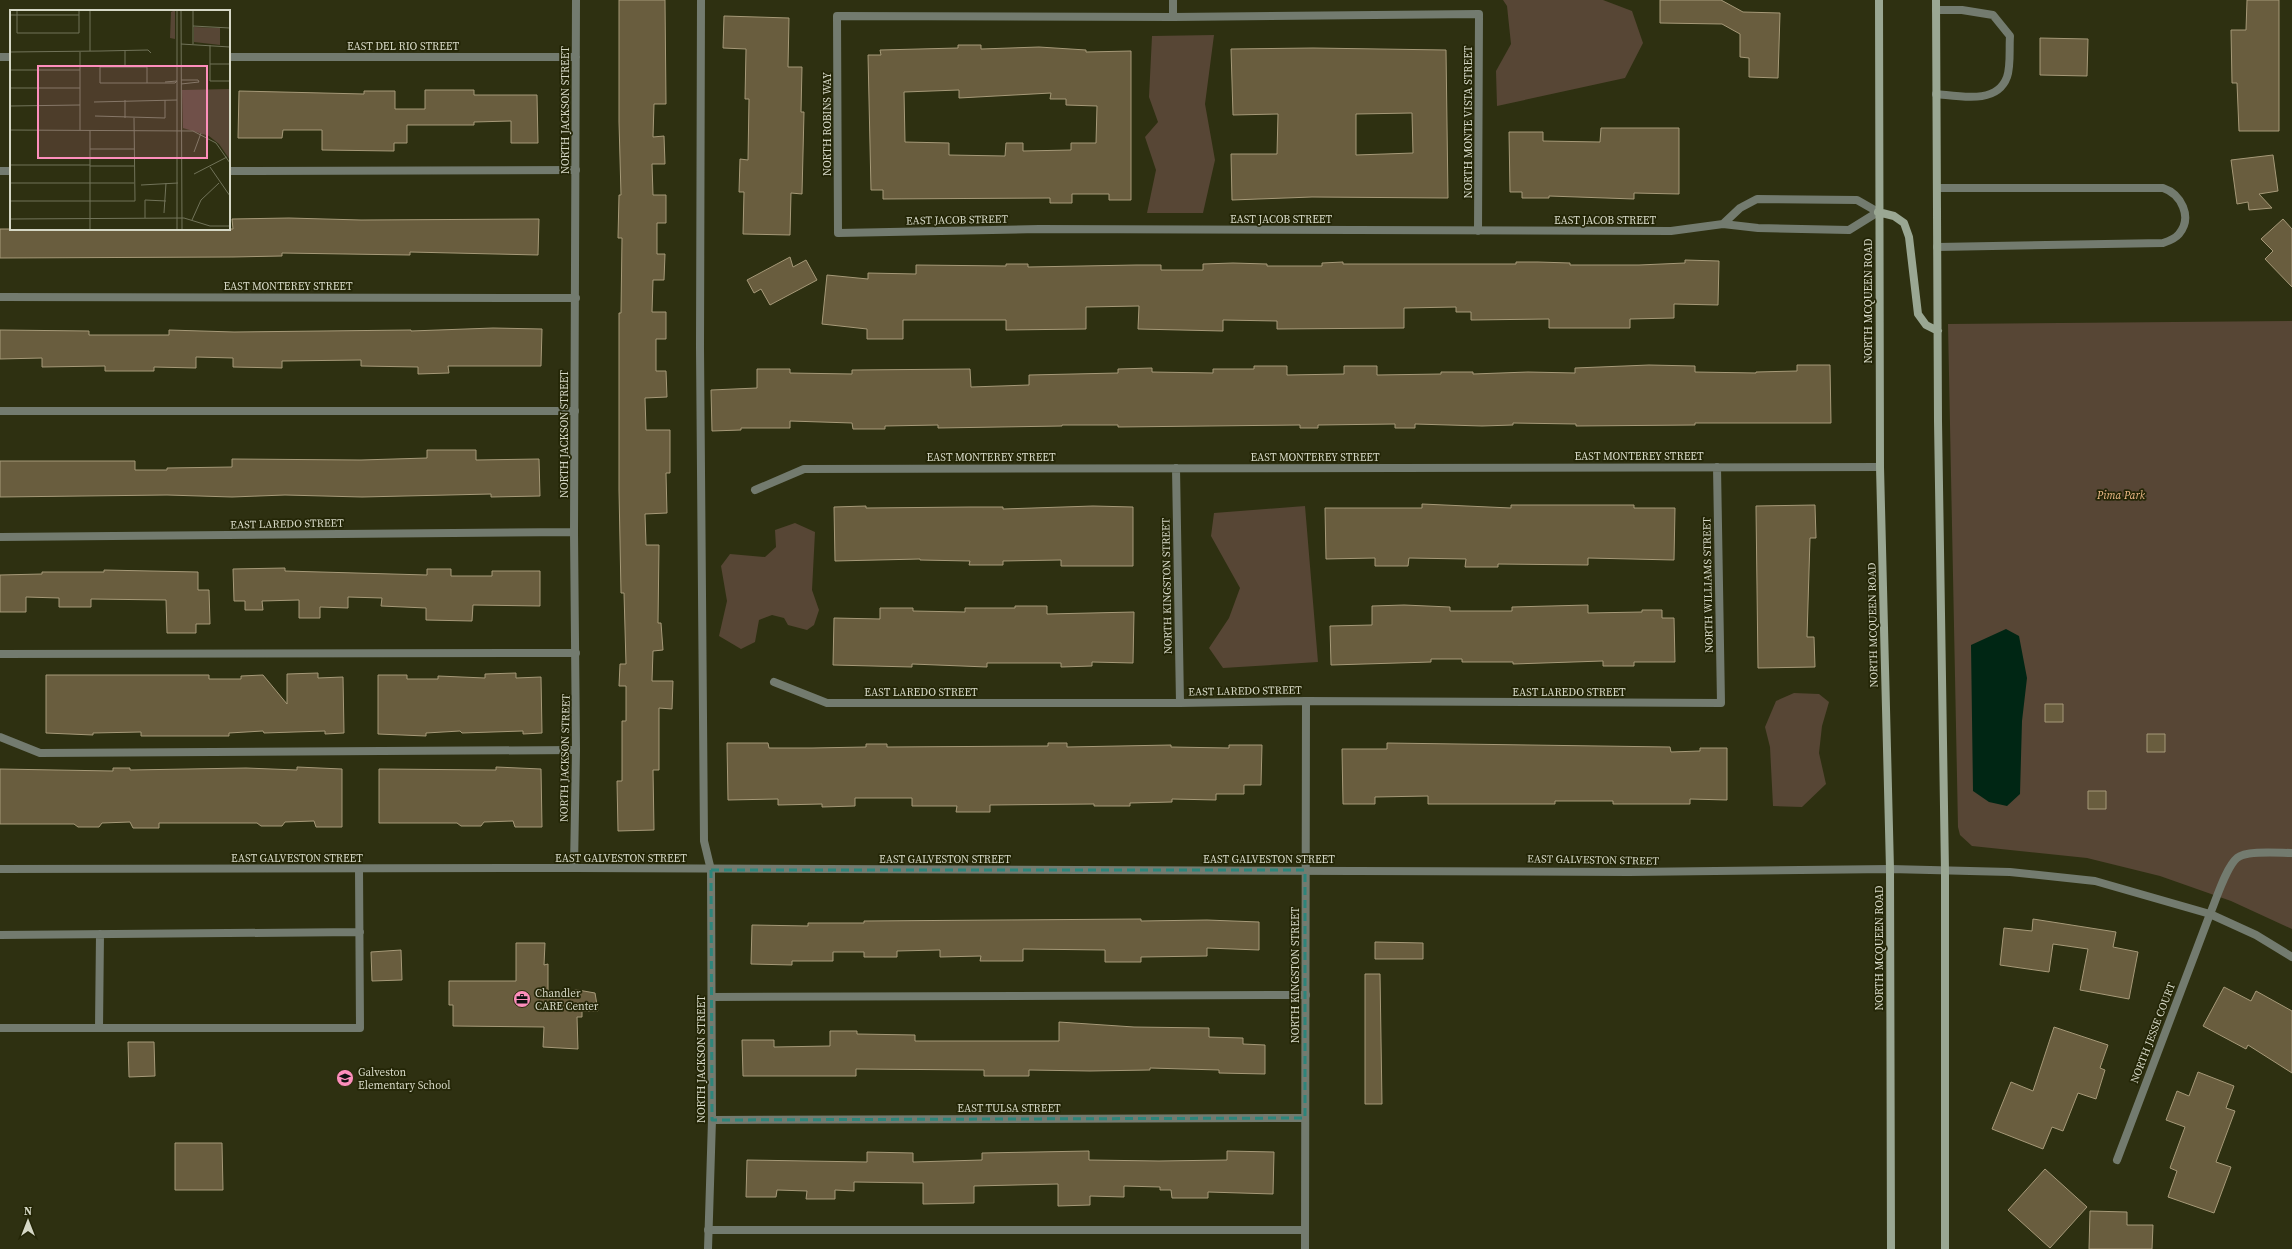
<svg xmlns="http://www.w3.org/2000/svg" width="2292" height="1249" font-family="'Source Serif 4',serif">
  <rect width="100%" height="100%" fill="#2e3011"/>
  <path fill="#574635" d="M1503,0h100l29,11 11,32 -18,35 -128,28 -1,-35 15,-27 -4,-38z
    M1214,35l-9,69 10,56 -12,53h-56l9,-43 -11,-33 13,-15 -9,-25 3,-61z
    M2292,321v608l-61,-28 -71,-25 -73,-18 -115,-12 -12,-11 -2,-8 -10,-503z
    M1305,506l13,156 -95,6 -14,-20 20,-30 11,-30 -29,-52 3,-23z
    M795,523l20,9 -3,58 7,20 -5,15 -7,5 -19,-5 -4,-7 -12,-3 -13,5 -4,22 -14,7 -22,-13 8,-35 -6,-35 9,-12 35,3 11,-10 -1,-17z
    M1794,693l25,1 10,8 -7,24 -3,27 7,31 -24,23 -29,-1 -3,-59 -5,-20 11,-26z"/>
  <path fill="#002614" d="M2006,629l13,7 8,42 -5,43 -2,73 -13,12 -18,-4 -16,-11 -2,-146z"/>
  <path fill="#695d3e" stroke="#a69978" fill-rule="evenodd" d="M619,0h46l1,104h-12l-1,33 11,-1 1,28h-13l1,31h13v28h-9v31h8l-1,26h-11l-1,32h14v27h-10v32h10l1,26 -22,1 1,32h24v43h-4l1,40 -22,1 1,31h13l-1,78h3l2,27 -10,1 -1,30h21l-1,28 -13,-1v62h-6l1,60 -36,1 -1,-50h5v-60h4v-35h-7l1,-22h6l-2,-71h-3l-2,-103v-177h2l1,-75h-4l1,-43h2l-2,-73z
    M1660,0h61l22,12 37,1 -2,65 -29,-1v-19l-9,-1v-23l-18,-10 -62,-1z
    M2247,0h32v131h-40l-2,-48h-5l-1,-53h15z
    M724,16l65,2 -1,49h14l-1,45h3l-2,82 -11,-1 -1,42 -47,-1 1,-42h-5l1,-33 8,1 1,-61h-4l1,-50 -23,-1z
    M2040,38l48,1 -1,37 -47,-1z
    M958,45h23v4l58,-2 47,3v2l45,-1v149h-22v-6h-37v9h-22v-5l-167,1v-9h-12l-3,-135h13l-1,-5 78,-2zM959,90v8l92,-5 -1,6h16v6l31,1 -1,37h-25v7l-48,1v-8h-17l-1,13 -56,-1v-12l-44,-1 -1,-50z
    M1313,48l133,2 2,148 -136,-1 -80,3 -1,-46h46l1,-40 -45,1 -2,-66zM1412,113l1,40 -57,2v-41z
    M425,90h49v5h63l1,48h-27v-22l-37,1v3h-67v18h-13v8l-72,-1v-20h-39l-1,8h-44l1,-47 125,3v-3h31v18h30z
    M1601,128h78v66l-45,-1v6l-85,-3v2h-27v-6h-12l-1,-60h34v9l57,1z
    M2273,155l5,36 -19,3 13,14 -23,2 -1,-8 -11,2 -6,-44z
    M289,218l72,2 178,-1 -1,36 -128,-3v3l-128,-2v3l-49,1 -233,1v-29h233l-1,-10z
    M2283,219l9,10v58l-27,-28 8,-8 -12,-12z
    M790,257l3,10 13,-7 11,20 -47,25 -9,-16 -7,4 -7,-13z
    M1685,260l34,1 -1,44 -44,-1v14l-44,1v9h-81v-9l-78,1v-8h-15v-5l-52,1v20l-127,1v-8l-54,-1v11l-85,-2 1,-23 -53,1v22l-80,1v-10h-103v19h-36v-10l-45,-5 5,-49 41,4v-6l48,1v-9l90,1v-2h22v3l108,-2h25v5h42v-6l30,-1 34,1v2h55v-3l21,-1v2h173v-2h22l32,1v2h69l46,-2z
    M493,328l49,1 -1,37h-93l1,7 -31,1v-7l-57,-1v-6l-79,1v7l-49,-1v-9l-37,-1v11l-42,-1v4h-49v-5l-63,1v-9l-42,1v-29l89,1v4h80v-5l65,2 177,-2v1z
    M1649,365l46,1v6l61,1v-1l41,-1v-6h33l1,58h-136v2l-119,1v-2l-63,-1v2l-31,1 -67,-2v4h-20v-4l-77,1v3h-18v-3l-182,2v-2h-56v1l-124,2v-3l-53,1v3h-32l-1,-6 -62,-2v7h-49v2l-29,1 -1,-41 46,-2v-19h33v4l62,1v-4l118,-1 1,18 58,-2v-10l89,-2v-4l34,-1v4l61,1v-4h41v-3h33v9l57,-1v-8h33v9l64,-1v-2h32v2l55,-2 47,1v-5z
    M427,450h49v10l63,-1 1,37 -49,1v-3l-129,3 -77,-2 -53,2 -65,-2 -167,2v-36h135v9h32v-2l65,-1v-8l129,1 66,-2z
    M1422,504l89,4v-3h123v3h41l-1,52 -86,-2v7l-90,-1v3h-33l1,-8 -57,-1 -1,8h-33v-8l-49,1 -1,-51h97z
    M1815,505l1,33h-6l-3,99h7l1,30 -57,1 -2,-162z
    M866,506v2l104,-1h33v2l90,-3 40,1v59h-72v-6l-58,1v4h-34l1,-4 -50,-1v-1l-85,2 -1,-54z
    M285,568v3l142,4v-6h24v7h41v-5h48v35l-67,-1 -1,16 -46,-1v-12l-45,-2 1,-8 -34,-1v11l-28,-1v11h-21v-18l-37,1 1,9h-18v-9h-11l-1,-32z
    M104,570l94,2v18h11l1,34h-14v9h-29l-1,-33 -75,-1v8h-32v-9l-33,-1v15h-26v-37l42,-1v-2h62z
    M1404,605l46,2v4h62v-4l76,-2v8l54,-1v-2h20v8h12l1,44h-41v4h-31v-5l-90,3v-2h-51v-3h-31v3l-100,3 -1,-39 42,-1v-19z
    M1015,606h32v8l87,-2 -1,51 -41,-1v4l-31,1v-4h-74v4l-75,-3v3l-79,-2 1,-47 46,1v-11h33v3l52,1v-4h50z
    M318,673v5l25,-1 1,56 -19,1v-3l-61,2 -1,-2 -34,2v3h-88v-4l-48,1v2l-47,-2v-58h163v4h32v-3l22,-1 24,29v-30z
    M516,673v5l25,-1 1,56 -19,1v-3l-61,2 -2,-2 -34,2v3l-48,-2v-59h29v4h31v-3l47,2v-4z
    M2045,704h18v18h-18z
    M2147,734h18v18h-18z
    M727,743h41l1,5h43l54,-1v-3h21v3l161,-1v-3h19v4l104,-2v2l58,1v-3h33l-1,40h-17v9h-28v6l-44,-1v3l-42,1v3h-36v-2l-104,1v7h-34l1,-6h-45v-8h-57v8l-33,1v-3l-44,1v-6l-50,1z
    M1387,743l283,4 1,5 29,-1v-3h27v52l-37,-1v5h-77v-3h-58v3h-127v-8l-53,1v7h-32l-1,-55h45z
    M297,767l45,2v58h-26l-2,-6 -29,1 -3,4h-21l-4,-3h-98v5h-26l-3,-6 -28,1 -3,4h-21l-4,-3h-74v-55l113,2v-3h17v2l116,-2 51,2z
    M496,767l45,2 1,58h-27l-2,-6 -29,1 -3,4h-20l-4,-3h-78v-54l117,1z
    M2088,791h18v18h-18z
    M1141,919v2l66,-1 52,2v28l-52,-2v8l-66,1v5h-36v-12l-82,-1v12h-43l1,-5 -41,1v-7l-43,1v6h-33v-5h-31v9h-41v4l-41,-1 1,-39 56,1v-3h56v-2z
    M2033,919l83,13 -3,15 25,5 -9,47 -49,-9 8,-41 -35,-5 -4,28 -49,-7 4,-37 28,3z
    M1375,942l48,1v16h-48z
    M516,943h29l-1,22 4,-1v29l30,-3 17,3 3,18h-16v6h-5l1,32 -35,-2 1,-20 -91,-1v-21h-4v-24h67z
    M401,950l1,30 -30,1 -1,-29z
    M1365,974h15l2,130h-17z
    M2224,987l27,14 5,-10 36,20v62l-44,-28 -2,4 -43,-23z
    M1059,1022l75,5 75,1v9l34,1v6l22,1v29l-46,-1v-3l-69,-2v2l-60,1 -61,-1v6h-45v-6l-128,-1v7h-113l-1,-36h32v7l56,-1v-15h27v3l58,1v6h144z
    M2054,1027l54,18 -8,23 5,2 -9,29 -18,-6 -15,38 -11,-4 -9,22 -51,-20 19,-47 22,9z
    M128,1042h26l1,34 -26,1z
    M2198,1072l36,14 -8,22 9,3 -19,51 15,5 -17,46 -46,-16 9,-26 -7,-3 15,-41 -19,-7 11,-29 12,5z
    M175,1143h47l1,47h-48z
    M1089,1151v9l70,1 68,-1v-9l47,1 -1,42 -65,-2v6h-36l-1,-8h-11v-3l-36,-1v11l-34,-1v9l-32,1v-22l-84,2v17l-51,1v-21l-69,-1v9l-19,-1v9h-29l1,-8 -30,-1 -1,7h-30l1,-37 120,2v-10l46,1v9l69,-2v-7z
    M2045,1169l42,38 -37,41 -42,-38z
    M2090,1211l37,1v13h26l-1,24h-63z"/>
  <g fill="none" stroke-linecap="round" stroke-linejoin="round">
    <path stroke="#737b6f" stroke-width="8" d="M701,0l-1,348 4,493 7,29
      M1936,10h26l31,5 17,21c-1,13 1,30 -3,41 -10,28 -48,19 -71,17
      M0,171h11
      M229,171l347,-1
      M0,411h575
      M0,654l576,-1
      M0,737l40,16 536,-3
      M2210,914c6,-14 16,-47 27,-56 9,-8 42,-5 55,-5
      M0,935l360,-3
      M712,997l594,-2
      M0,1028h360l-1,-159
      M99,1028l1,-94
      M708,1230h597"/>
    <path stroke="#737b6f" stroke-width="8" d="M1173,0v17
      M0,57h11
      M229,57h347
      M1937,188h226c18,6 30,29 16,46 -4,5 -10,7 -16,9l-226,4
      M1478,231l1,-217 -306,3 -336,-1 1,217 201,-4 632,2 52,-7 35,4 91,2 29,-18 -21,-12 -100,-1 -17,9 -17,16
      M0,297l576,1
      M1176,468l4,235
      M755,490l49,-21 1076,-2
      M0,537l574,-5
      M774,682l53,21h353l126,-2 415,2 -4,-236
      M574,868l2,-118 -2,-218 2,-532
      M712,1120l593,-2
      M2117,1160l93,-246
      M708,1249l4,-129 -1,-250
      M1305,1249l1,-548"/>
    <path stroke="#737b6f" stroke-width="8" d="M0,869l574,-1 1055,4 261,-3 120,3 85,9 115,33 46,21 36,22"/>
    <path stroke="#9aa793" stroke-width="8" d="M1879,0l1,467 10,402 1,380
      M1936,0l2,421 7,450v378
      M1878,212l16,4 10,7 5,14 9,77 8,11 12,6"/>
  </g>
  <path fill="none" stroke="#2d857b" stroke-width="3" stroke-dasharray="8 5" stroke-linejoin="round" d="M711,870h594v248l-593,2z"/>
  <defs>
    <g id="office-disc" transform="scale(0.9)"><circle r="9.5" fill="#fe8ebc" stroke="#242607"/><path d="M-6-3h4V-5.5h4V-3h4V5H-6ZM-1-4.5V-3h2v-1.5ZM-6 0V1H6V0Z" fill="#111"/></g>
    <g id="school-disc" transform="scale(0.9)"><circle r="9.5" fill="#fe8ebc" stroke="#242607"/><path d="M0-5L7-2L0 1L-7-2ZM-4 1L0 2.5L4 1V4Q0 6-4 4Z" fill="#111"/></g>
  </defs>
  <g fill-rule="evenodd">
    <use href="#office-disc" x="522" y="999"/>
    <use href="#school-disc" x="345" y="1078"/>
  </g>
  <g text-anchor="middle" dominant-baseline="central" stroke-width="3.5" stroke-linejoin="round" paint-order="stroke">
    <g font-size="11" fill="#d6d8c6" stroke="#242607">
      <text x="403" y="46">EAST DEL RIO STREET</text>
      <text transform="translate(565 110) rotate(-90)">NORTH JACKSON STREET</text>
      <text transform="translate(1468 122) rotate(-90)">NORTH MONTE VISTA STREET</text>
      <text transform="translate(827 124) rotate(-90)">NORTH ROBINS WAY</text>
      <text x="1281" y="219">EAST JACOB STREET</text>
      <text transform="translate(957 220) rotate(-1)">EAST JACOB STREET</text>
      <text x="1605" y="220">EAST JACOB STREET</text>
      <text x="288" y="286">EAST MONTEREY STREET</text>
      <text transform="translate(1868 301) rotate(-90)">NORTH MCQUEEN ROAD</text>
      <text transform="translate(564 434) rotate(-90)">NORTH JACKSON STREET</text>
      <text x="1639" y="456">EAST MONTEREY STREET</text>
      <text x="991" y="457">EAST MONTEREY STREET</text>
      <text x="1315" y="457">EAST MONTEREY STREET</text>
      <text transform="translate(287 524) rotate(-1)">EAST LAREDO STREET</text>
      <text transform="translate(1708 585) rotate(-91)">NORTH WILLIAMS STREET</text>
      <text transform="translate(1167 586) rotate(-91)">NORTH KINGSTON STREET</text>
      <text transform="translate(1873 625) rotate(-91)">NORTH MCQUEEN ROAD</text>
      <text transform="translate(1245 691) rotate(-1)">EAST LAREDO STREET</text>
      <text x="921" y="692">EAST LAREDO STREET</text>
      <text x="1569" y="692">EAST LAREDO STREET</text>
      <text transform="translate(565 758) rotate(-89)">NORTH JACKSON STREET</text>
      <text x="297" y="858">EAST GALVESTON STREET</text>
      <text x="621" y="858">EAST GALVESTON STREET</text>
      <text x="945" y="859">EAST GALVESTON STREET</text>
      <text x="1269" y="859">EAST GALVESTON STREET</text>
      <text transform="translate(1593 860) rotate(1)">EAST GALVESTON STREET</text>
      <text transform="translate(1879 948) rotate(-90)">NORTH MCQUEEN ROAD</text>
      <text transform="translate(1295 975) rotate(-90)">NORTH KINGSTON STREET</text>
      <text transform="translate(2153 1033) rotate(-69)">NORTH JESSE COURT</text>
      <text transform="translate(701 1059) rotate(-90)">NORTH JACKSON STREET</text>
      <text x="1009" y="1108">EAST TULSA STREET</text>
    </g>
    <g font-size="11" font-style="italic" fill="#edba87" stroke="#242607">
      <text x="2121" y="495">Pima Park</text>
    </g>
    <g font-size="11" fill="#d6d8c6" stroke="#242607" text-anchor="start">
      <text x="535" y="993">Chandler<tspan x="535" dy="13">CARE Center</tspan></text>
      <text x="358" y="1072">Galveston<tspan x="358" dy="13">Elementary School</tspan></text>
    </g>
  </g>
  <g transform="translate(10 10)">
    <rect width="220" height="220" fill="#2e3011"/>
    <path d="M165,0v29l-5,-1 1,-26zM184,17l26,1v17l-26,-3zM220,79v71l-11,-16 -10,-8 -26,-8 -1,-38z" fill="#574635"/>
    <path fill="none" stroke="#717359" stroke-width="1" d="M7,0v23h62v-23M167,0v220M171,0l1,220M0,5h69M183,16l37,2M171,34l49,3M183,34v-34M200,35v36h20M115,40v17M80,41v-41M91,41l47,-1 3,3M0,42l91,-1M200,54h20M0,60h70M171,70h17l1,2 -18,2M155,72l12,-1M137,73v-16h-47v16h75l2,-2M0,78h70M115,90v18M84,92l83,-2M0,96l70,-1M85,106l70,2v-18M0,120l183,1 23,12 14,20M70,120v-78M80,139h44M184,142l7,-19M0,155h80M80,156h44M200,157l20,29M184,164l33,-17M0,173h80M80,173h44M131,175l37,-2M0,191h125l-1,-83M154,203l2,-30M135,208v-18l21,1M0,209l174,-1 26,8h20M182,210l9,-20 18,-17M80,220v-100"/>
    <path fill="#fe8ebc" fill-opacity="0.15" stroke="#fe8ebc" stroke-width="2" d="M28,56h169v92h-169z"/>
    <rect width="220" height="220" fill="none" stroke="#d6d8c6" stroke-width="2"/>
  </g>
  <g transform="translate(28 1221)" stroke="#242607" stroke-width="3" paint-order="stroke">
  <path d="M0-3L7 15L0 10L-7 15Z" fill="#d6d8c6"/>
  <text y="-6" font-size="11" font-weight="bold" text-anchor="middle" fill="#d6d8c6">N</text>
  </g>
</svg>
